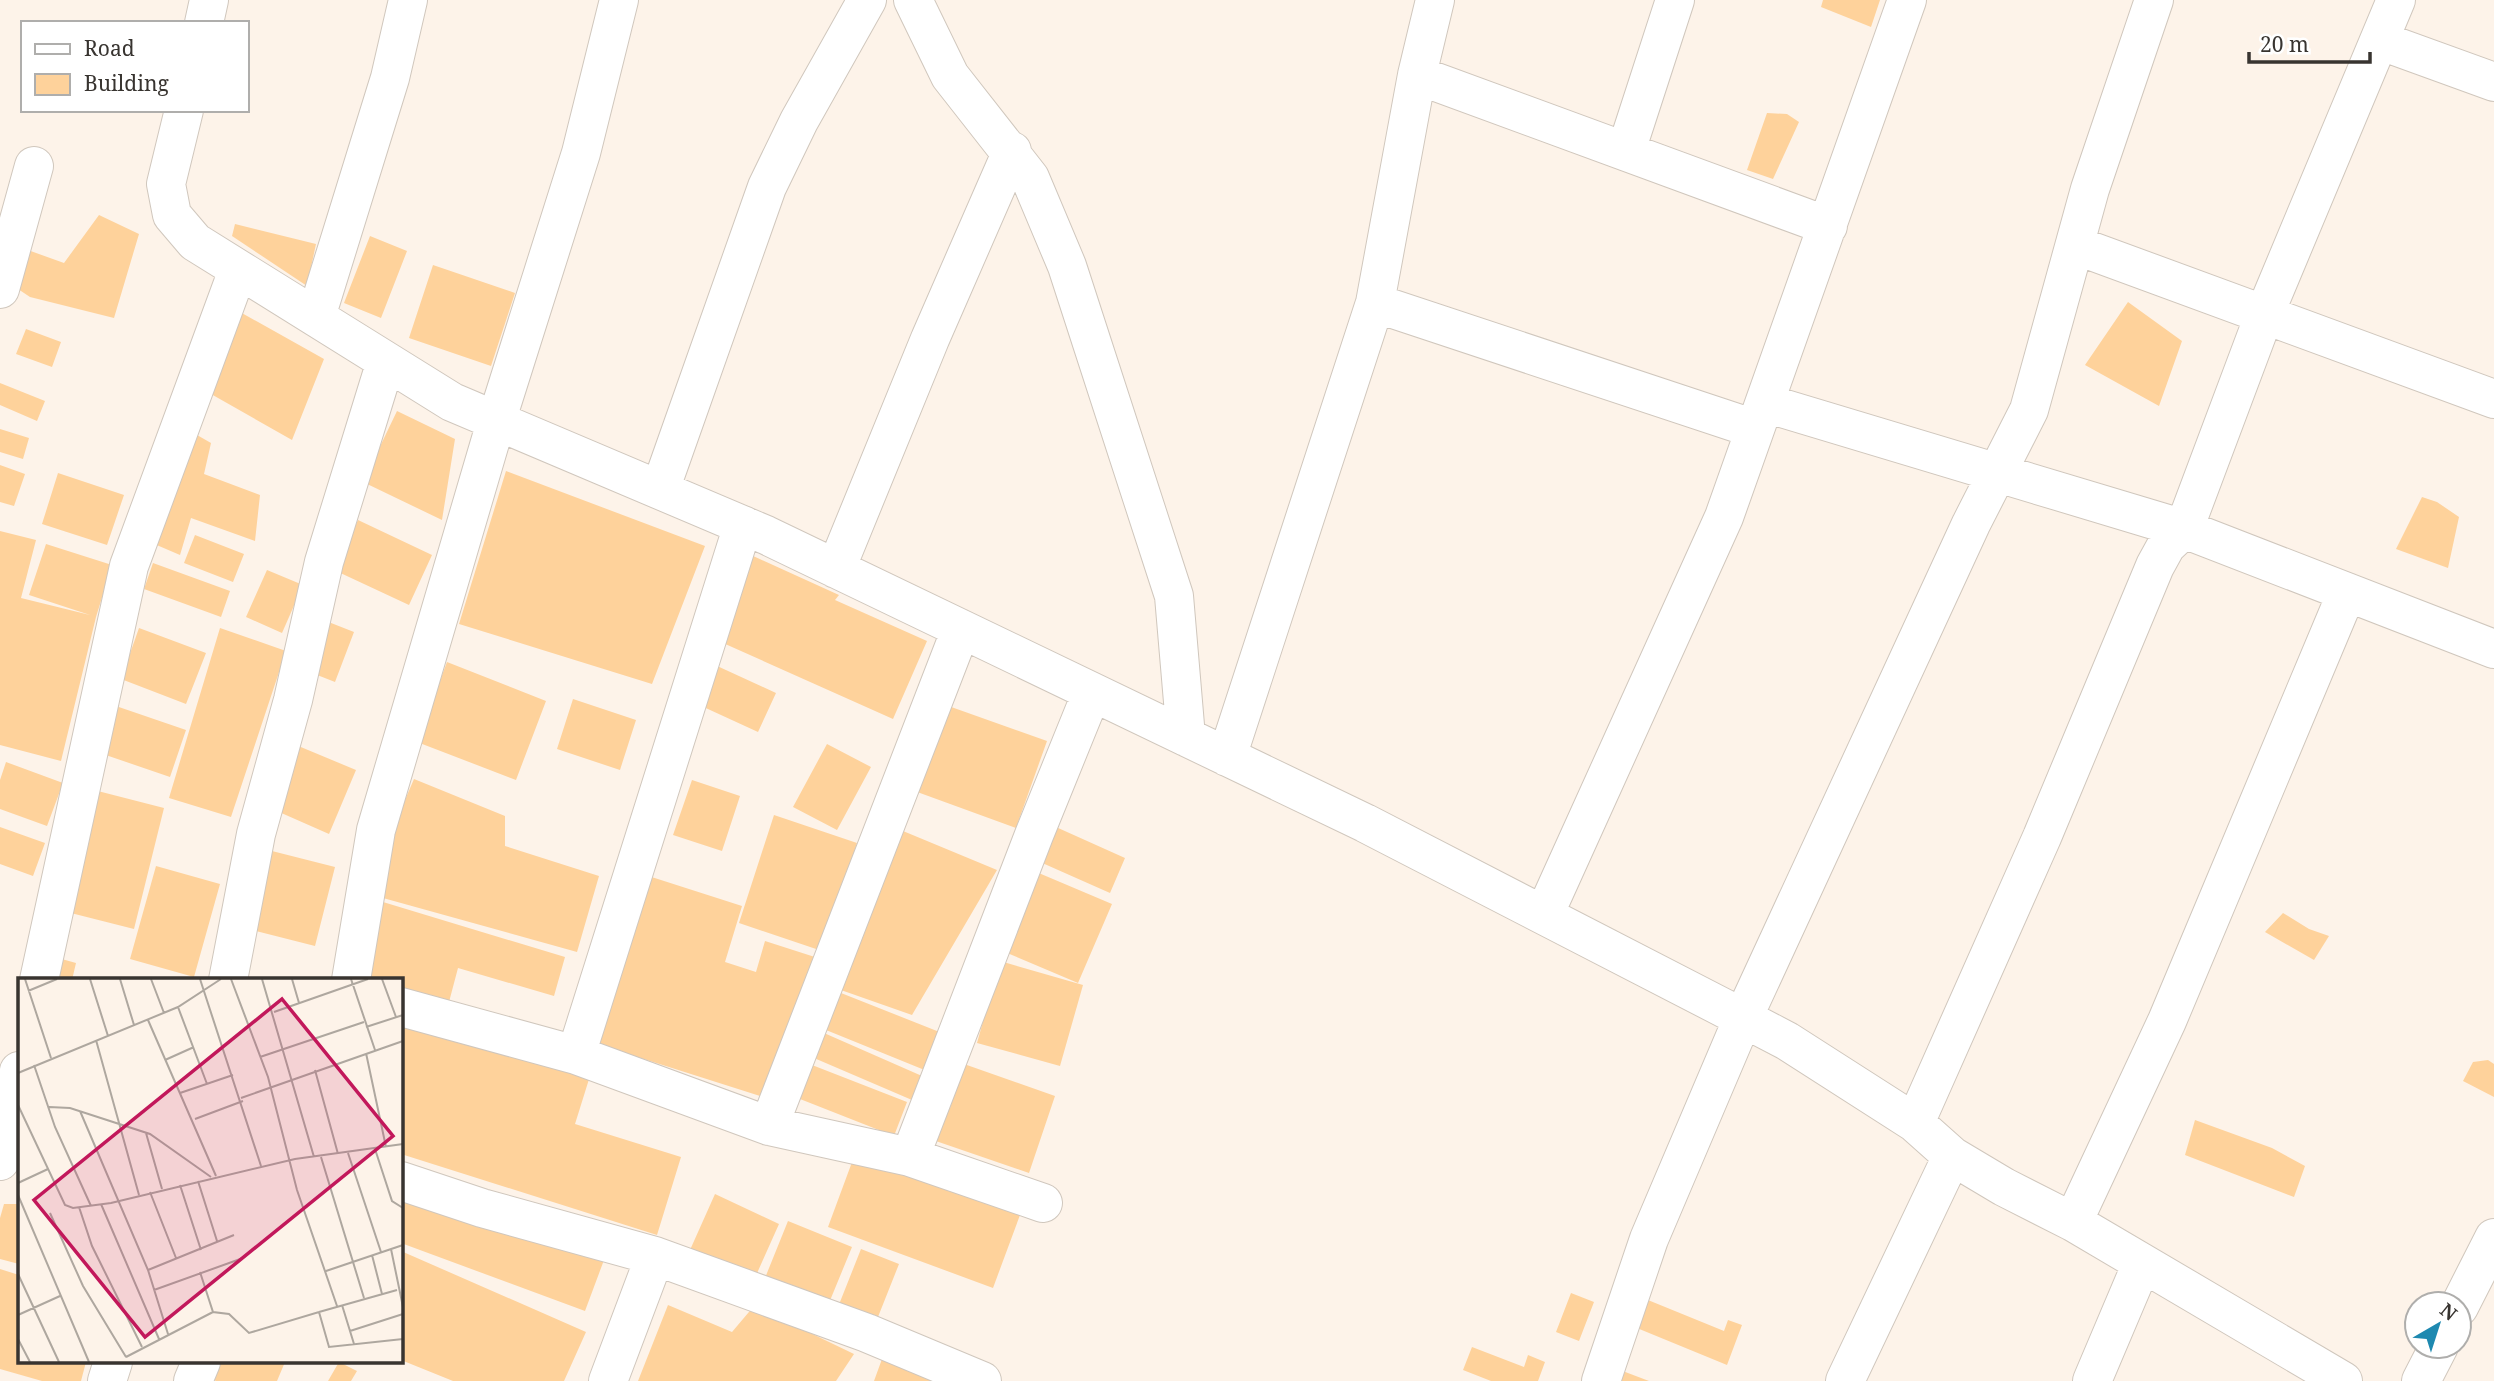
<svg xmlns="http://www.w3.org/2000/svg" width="2494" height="1381" font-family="'Noto Serif',serif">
  <rect width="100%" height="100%" fill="#fdf3e9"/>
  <path fill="#fed29b" d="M1823,0h57l-9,27 -50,-20z
    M1767,113l20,1 12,8 -26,57 -26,-9z
    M99,215l40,19 -25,84 -84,-21 -15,-10 10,-38 39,14z
    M235,224l81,20 -9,42 -75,-50z
    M370,236l37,15 -26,67 -37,-15z
    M433,265l82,28 -24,73 -82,-28z
    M2128,302l54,39 -23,65 -74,-41z
    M240,312l84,47 -32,81 -81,-46z
    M26,329l35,13 -9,25 -36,-13z
    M0,383l45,18 -8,20 -37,-16z
    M397,411l58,28 -13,81 -79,-38z
    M183,427l28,16 -7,31 56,21 -5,46 -64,-23 -11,37 -35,-15z
    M0,429l29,9 -6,21 -23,-7z
    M0,465l25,9 -11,32 -14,-4z
    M506,471l199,75 -53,138 -193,-60z
    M58,473l66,22 -17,50 -65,-21z
    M2422,497l15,5 22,15 -11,51 -52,-19z
    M358,520l74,35 -23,50 -75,-35z
    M0,531l36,9 -15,58 69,17 -61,-20 17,-51 66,21 -16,52 -35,144 -61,-16z
    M195,535l49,19 -11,28 -49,-19z
    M751,555l88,40 -4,5 92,41 -34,78 -179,-80z
    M153,563l77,28 -9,26 -77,-28z
    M267,570l36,15 -21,48 -36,-16z
    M326,621l28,11 -19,50 -28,-11z
    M139,628l67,25 -20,51 -65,-25z
    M220,628l66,23 -55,166 -62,-19z
    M447,662l99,39 -30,79 -99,-38z
    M715,665l61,28 -18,39 -61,-28z
    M573,699l63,21 -16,50 -63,-21z
    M940,703l107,38 -31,87 -107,-39z
    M113,705l73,25 -16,47 -73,-25z
    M827,744l44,23 -34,63 -44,-23z
    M296,745l60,25 -27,64 -59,-26z
    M6,762l57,21 -16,43 -47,-17v-29z
    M414,779l91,37v30l94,30 -22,76 -212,-59z
    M692,780l48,16 -18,55 -49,-16z
    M90,789l74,19 -30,121 -75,-19z
    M774,815l83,28 -35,108 -83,-28z
    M1047,823l78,35 -15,35 -79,-35z
    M0,827l45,16 -12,33 -33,-12z
    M903,831l94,39 -85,145 -74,-26z
    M268,850l67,17 -20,79 -67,-17z
    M156,866l64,18 -26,93 -64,-18z
    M1034,871l78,33 -34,79 -78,-33z
    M636,872l106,34 -17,56 31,10 9,-31 56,18 -45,142 -192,-61z
    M383,902l182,55 -11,39 -96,-28 -9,34 -48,-14v-8h-25l-15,-4z
    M2283,913l26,16 20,7 -15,24 -49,-28z
    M51,956l25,7 -4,17h-27z
    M1000,961l83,24 -23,81 -83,-23z
    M841,993l101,40 -15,38 -101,-41z
    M401,1017l189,59 -15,48 106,33 -24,78 -256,-81z
    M824,1033l98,43 -10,24 -98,-42z
    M2488,1060l6,4v33l-31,-16 10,-19z
    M964,1064l91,32 -26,77 -99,-34 12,-34 8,3z
    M812,1065l95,37 -13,34 -94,-37z
    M2195,1120l77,28 33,18 -11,31 -109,-42z
    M855,1154l165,61 -27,73 -165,-61z
    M401,1185l203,75 -19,51 -184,-68z
    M715,1194l64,30 -25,56 -64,-30z
    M4,1204h15v60l-19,-5v-41z
    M788,1221l64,26 -23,56 -64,-25z
    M861,1249l38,15 -23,58 -38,-15z
    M401,1251l185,81 -22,49h-111l-52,-21z
    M0,1269l19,6v87h67l-5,19h-39l-42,-12z
    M1571,1293l23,9 -15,39 -23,-9z
    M1643,1298l81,33 4,-11 14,5 -15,40 -95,-39z
    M668,1305l64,27 22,-26 100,48 -18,27h-198z
    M1472,1347l52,20 4,-12 17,7 -7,19h-47l-28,-11z
    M882,1359l54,22h-62z
    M208,1362h77l-8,19h-61l-13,-6z
    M339,1362l18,9 -6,10h-23z
    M1620,1370l29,11h-31z"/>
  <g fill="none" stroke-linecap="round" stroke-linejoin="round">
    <g stroke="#d0c7bd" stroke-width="40">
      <path id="minor" d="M913,0l37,76 80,102 37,88 107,330 12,141
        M204,23l5,-23
        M2381,41l113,41
        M1417,75l411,151
        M184,110l-18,74 6,31 23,27 257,160 314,133 599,288 378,195 44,23 128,82 37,33 52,31 69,35 270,159
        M1626,151l49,-151
        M2075,245l419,154
        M0,289l34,-123
        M1375,303l380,126
        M316,317l74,-239 18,-78
        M1765,403l419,126 310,120
        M660,490l107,-303 32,-66 68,-121
        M836,569l94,-230 82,-188
        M1227,757l148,-454 42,-228 18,-75
        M1544,915l180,-398 183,-517
        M39,980l90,-414 109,-296
        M228,980l28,-146 37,-134 31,-138 62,-201
        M351,980l25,-150 120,-408 85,-269 38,-153
        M401,1007l175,48 193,71 141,31 133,46
        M576,1055l167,-530
        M1915,1123l127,-286 113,-271 11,-20 18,-17 81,-216 131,-313
        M769,1126l192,-497
        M910,1157l124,-322 58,-143
        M0,1161l19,-90
        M401,1181l81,27 173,48 212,77 115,48
        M2073,1222l94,-201 180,-429
        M2459,1307l35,-69
        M107,1381l6,-19
        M193,1381l8,-19
        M608,1381l47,-125
        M1601,1381l48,-142 94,-221 228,-494 58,-114 61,-221 64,-189
        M1845,1381l107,-225
        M2092,1381l50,-118
        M2421,1381l18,-35"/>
    </g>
    <use href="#minor" stroke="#fff" stroke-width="38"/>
  </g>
  <g transform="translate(18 978)">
    <rect width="385" height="385" fill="#fdf3e9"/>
    <path fill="none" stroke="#aea79f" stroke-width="2" d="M7,1l26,79M72,1l18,57M102,1l14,46M133,1l13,34M182,1l61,187M213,1l37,98 29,113 40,116M244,1l52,178M274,1l7,24M333,1l24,71M364,1l14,38M10,13l29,-12M160,29l29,77M256,34l94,-33M130,42l68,156M348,49l37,-12M78,62l43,155M348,75l20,94M242,79l104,-35M147,82l29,-13M16,87l21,62 36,79M297,92l23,84M0,95l160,-66 43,-28M162,115l53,-18M223,120l162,-57M0,127l47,100 8,3 38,-5 184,-44 108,-15M31,129l21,1 80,26 61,43M62,133l68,159 20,64M177,141l48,-18M128,155l16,56M357,171l17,52 11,7M330,175l33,99M303,179l43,141M180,203l19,60M0,205l30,-14M162,207l21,65M132,214l26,66M0,217l71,167M83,226l58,135M61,229l13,39 50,101M32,235l33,73 43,71M373,271l12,58M354,277l10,39M130,292l86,-35M308,293l77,-26M182,294l13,40 16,2 20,19 70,-21 10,35 74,-8M0,296l41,88M136,312l89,-32M324,327l12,39M301,334l78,-22M0,337l42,-19M332,353l53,-17M0,361l12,23M108,379l87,-45"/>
    <path fill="#c2185b" fill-opacity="0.15" stroke="#c2185b" stroke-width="3.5" d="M264,21l111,137 -248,201 -111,-137z"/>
    <rect width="385" height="385" fill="none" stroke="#383430" stroke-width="3.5"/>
  </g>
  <rect x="21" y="21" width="228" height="91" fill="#ffffff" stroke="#afaeac" stroke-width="2"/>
  <rect x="35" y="44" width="35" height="10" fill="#ffffff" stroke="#afaeac" stroke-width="2"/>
  <text x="84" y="56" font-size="21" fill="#383430">Road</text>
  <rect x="35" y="74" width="35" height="21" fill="#fed29b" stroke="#afaeac" stroke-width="2"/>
  <text x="84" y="91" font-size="21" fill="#383430">Building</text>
  <g transform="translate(2438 1325) rotate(39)"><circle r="33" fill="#ffffff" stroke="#afaeac" stroke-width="2"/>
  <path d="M0-5L12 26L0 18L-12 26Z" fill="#1e89b0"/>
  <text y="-10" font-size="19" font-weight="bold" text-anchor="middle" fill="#383430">N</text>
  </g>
  <path d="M2249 52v10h121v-10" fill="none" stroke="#383430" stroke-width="3.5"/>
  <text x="2260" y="52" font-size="21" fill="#383430" stroke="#ffffff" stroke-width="5" paint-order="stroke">20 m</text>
</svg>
